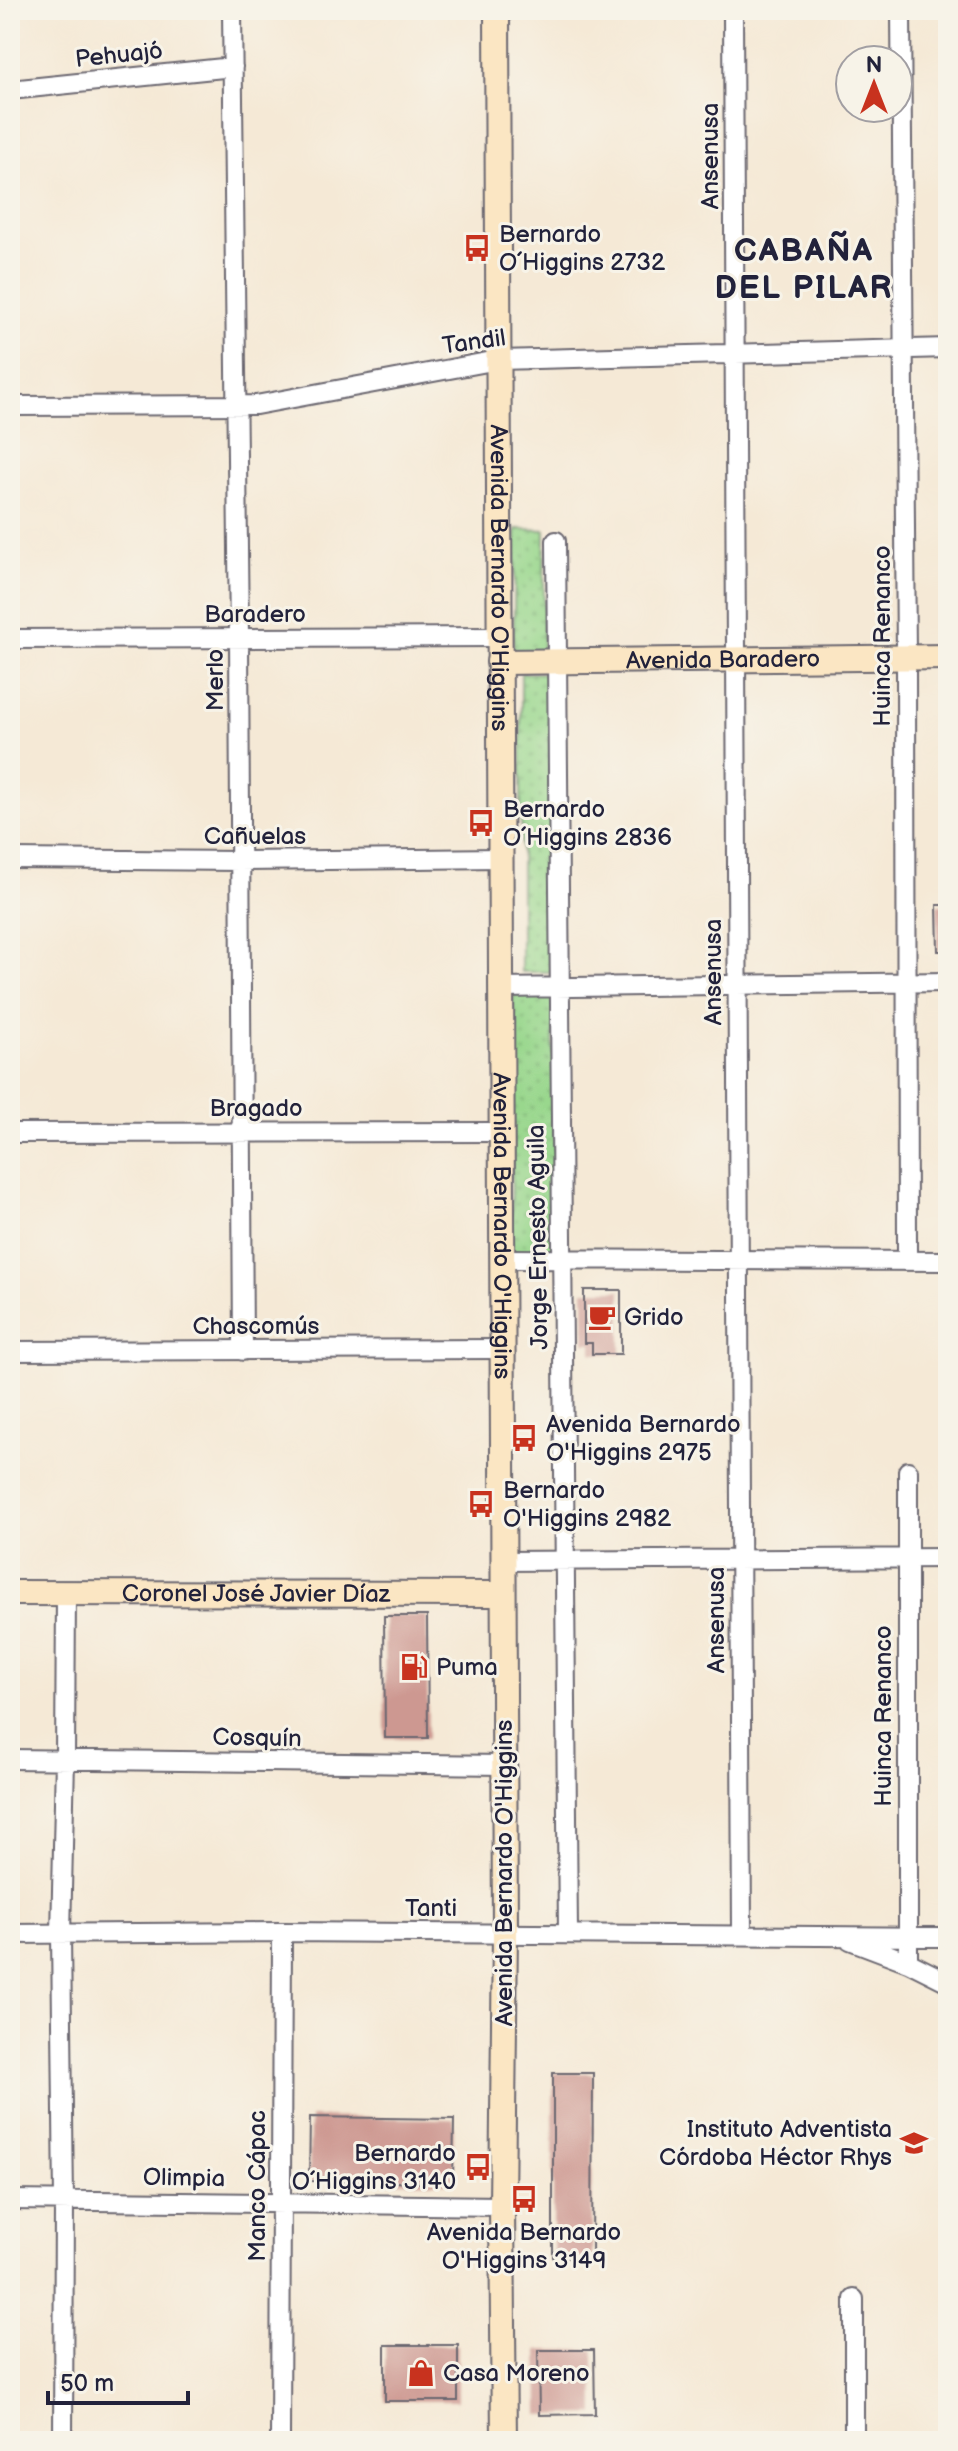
<svg xmlns="http://www.w3.org/2000/svg" width="958" height="2451" font-family="'Balsamiq Sans',sans-serif">
  <defs>
    <pattern id="grass-dots" width="8" height="8" patternUnits="userSpaceOnUse" patternTransform="scale(2)"><rect width="8" height="8" fill="#99d78d"/><path d="M2 2h.1M6 6h.1" fill="none" stroke="#84b87b" stroke-width="1.8" stroke-linecap="round"/></pattern>
  </defs>
  <rect width="100%" height="100%" fill="#f7f3e8"/>
  <filter id="ink" filterUnits="userSpaceOnUse"><feTurbulence type="fractalNoise" baseFrequency=".0125" numOctaves="2"/><feDisplacementMap in="SourceGraphic" scale="16" xChannelSelector="R" yChannelSelector="G"/><feConvolveMatrix kernelMatrix="1 2 1 2 8 2 1 2 1" color-interpolation-filters="sRGB"/></filter>
  <filter id="wash" filterUnits="userSpaceOnUse"><feTurbulence type="fractalNoise" baseFrequency=".006" numOctaves="4" result="noise"/><feDisplacementMap in="SourceGraphic" scale="32" xChannelSelector="R" yChannelSelector="G"/><feGaussianBlur stdDeviation="1.8" result="paint"/><feColorMatrix in="noise" values="0 0 0 0 0 0 0 0 0 0 0 0 0 0 0 0 0 1.4 0 .05"/><feComposite in="paint" operator="in"/></filter>
  <g filter="url(#wash)">
    <rect width="100%" height="100%" fill="#f5e9d6"/>
    <path fill="url(#grass-dots)" stroke="#5e7c64" stroke-width="2" d="M516,529l29,1 -2,122h-30z
      M521,673h34v299h-34z
      M513,993h40l2,262h-44z"/>
    <g id="blocks">
      <path fill="#cd9891" d="M937,905h11v46h-10z
        M584,1290h37v64h-29v-11h-8z
        M384,1616h43l1,122h-43z
        M553,2073h40l-1,185h-39z
        M310,2117l144,2 -1,64 -144,-2z
        M385,2345h73v56h-73z
        M538,2350h56l1,64 -56,1z"/>
    </g>
  </g>
  <g filter="url(#ink)">
    <use href="#blocks" fill-opacity="0" stroke="#6c6871" stroke-width="2"/>
    <g fill="none" stroke-linecap="round" stroke-linejoin="round">
      <g stroke="#6c6871" stroke-width="22">
        <path id="minor" d="M232,10l7,628 4,713
          M733,10l9,1925
          M901,10l5,647 1,604
          M10,90l223,-23
          M10,406l246,-1 242,-45 450,-12
          M556,541l12,1392
          M10,639l489,-2
          M10,859l230,2 260,-3
          M501,988l447,-6
          M10,1133l491,-1
          M502,1259l446,2
          M10,1351l492,-2
          M908,1471v491
          M503,1561l445,-3
          M10,1759l494,6
          M10,1934l272,-2 666,5
          M850,1940l58,22 40,20
          M10,2200l492,6
          M854,2299v142
          M63,2441l1,-240 -3,-267 4,-175 1,-166
          M280,2441l2,-509"/>
      </g>
      <g stroke="#6c6871" stroke-width="28">
        <g id="secondary">
          <path id="s1" d="M497,10l8,1923 -3,273 2,235"/>
          <path id="s2" d="M499,662l449,-5"/>
          <path id="s3" d="M10,1593l493,1"/>
        </g>
      </g>
      <use href="#minor" stroke="#fff" stroke-width="18"/>
      <use href="#secondary" stroke="#fbe6c3" stroke-width="24"/>
    </g>
  </g>
  <defs>
    <g id="bus-bare" transform="scale(2.16)"><path d="M-5-6H5V4H4V6H2V4H-2V6H-4V4H-5ZM-3.5-4V0h7V-4ZM-3.5 1.2v1.5H-2V1.2ZM2 1.2v1.5H3.5V1.2Z" fill="#c8321e" stroke="#f7f3e8" stroke-width="2.5" paint-order="stroke"/></g>
    <g id="cafe-bare" transform="scale(2.16)"><path d="M-5.5-4.5H6V0H3Q3 3.5 0 3.5H-2.5Q-5.5 3.5-5.5 0ZM3-3.2v2h1.7v-2ZM-6 4.5H4V6H-6Z" fill="#c8321e" stroke="#f7f3e8" stroke-width="2.5" paint-order="stroke"/></g>
    <g id="fuel-bare" transform="scale(2.16)"><path d="M-5.5-6h7V0h2V4h1.3V-2.5L3-4.5l.8-.8L6-3V5H2.5V1h-1V6h-7ZM-4.2-4.7v3.2H.2V-4.7Z" fill="#c8321e" stroke="#f7f3e8" stroke-width="2.5" paint-order="stroke"/></g>
    <g id="school-bare" transform="scale(2.16)"><path d="M0-5L7-2L0 1L-7-2ZM-4 1L0 2.5L4 1V4Q0 6-4 4Z" fill="#c8321e" stroke="#f7f3e8" stroke-width="2.5" paint-order="stroke"/></g>
    <g id="shop-bare" transform="scale(2.16)"><path d="M-5-2.5h2.3a2.7 3.5 0 0 1 5.4 0H5L5.5 6h-11ZM-1.5-2.5h3a1.5 2.3 0 0 0-3 0Z" fill="#c8321e" stroke="#f7f3e8" stroke-width="2.5" paint-order="stroke"/></g>
  </defs>
  <g fill-rule="evenodd">
    <use href="#bus-bare" x="477" y="248"/>
    <use href="#bus-bare" x="481" y="823"/>
    <use href="#cafe-bare" x="602" y="1317"/>
    <use href="#bus-bare" x="524" y="1438"/>
    <use href="#bus-bare" x="481" y="1504"/>
    <use href="#fuel-bare" x="414" y="1667"/>
    <use href="#school-bare" x="914" y="2143"/>
    <use href="#bus-bare" x="478" y="2167"/>
    <use href="#bus-bare" x="524" y="2199"/>
    <use href="#shop-bare" x="421" y="2373"/>
  </g>
  <g text-anchor="middle" dominant-baseline="central" stroke-width="6" stroke-linejoin="round" paint-order="stroke">
    <g font-size="24" fill="#22223b" stroke="#f7f3e8">
      <text transform="translate(119 55) rotate(-6)">Pehuajó</text>
      <text transform="translate(710 156) rotate(-90)">Ansenusa</text>
      <text transform="translate(474 342) rotate(-8)">Tandil</text>
      <text stroke="none"><textPath href="#s1" startOffset="568">Avenida Bernardo O'Higgins</textPath></text>
      <text x="255" y="614">Baradero</text>
      <text transform="translate(882 636) rotate(-90)">Huinca Renanco</text>
      <text stroke="none"><textPath href="#s2" startOffset="224">Avenida Baradero</textPath></text>
      <text transform="translate(215 680) rotate(-90)">Merlo</text>
      <text x="255" y="836">Cañuelas</text>
      <text transform="translate(713 972) rotate(-90)">Ansenusa</text>
      <text x="256" y="1108">Bragado</text>
      <text stroke="none"><textPath href="#s1" startOffset="1216">Avenida Bernardo O'Higgins</textPath></text>
      <text transform="translate(538 1237) rotate(-91)">Jorge Ernesto Aguila</text>
      <text x="256" y="1326">Chascomús</text>
      <text stroke="none"><textPath href="#s3" startOffset="246">Coronel José Javier Díaz</textPath></text>
      <text transform="translate(716 1620) rotate(-90)">Ansenusa</text>
      <text transform="translate(883 1716) rotate(-90)">Huinca Renanco</text>
      <text transform="translate(257 1738) rotate(1)">Cosquín</text>
      <text transform="translate(504 1873) rotate(-90)">Avenida Bernardo O'Higgins</text>
      <text x="431" y="1908">Tanti</text>
      <text transform="translate(184 2178) rotate(1)">Olimpia</text>
      <text transform="translate(257 2186) rotate(-90)">Manco Cápac</text>
    </g>
    <g font-size="24" fill="#22223b" stroke="#f7f3e8" text-anchor="start">
      <text x="499" y="234">Bernardo<tspan x="499" dy="28">O´Higgins 2732</tspan></text>
      <text x="503" y="809">Bernardo<tspan x="503" dy="28">O´Higgins 2836</tspan></text>
      <text x="624" y="1317">Grido</text>
      <text x="546" y="1424">Avenida Bernardo<tspan x="546" dy="28">O'Higgins 2975</tspan></text>
      <text x="503" y="1490">Bernardo<tspan x="503" dy="28">O'Higgins 2982</tspan></text>
      <text x="436" y="1667">Puma</text>
      <text x="892" y="2129" text-anchor="end">Instituto Adventista<tspan x="892" dy="28">Córdoba Héctor Rhys</tspan></text>
      <text x="456" y="2153" text-anchor="end">Bernardo<tspan x="456" dy="28">O´Higgins 3140</tspan></text>
      <text x="524" y="2232" text-anchor="middle">Avenida Bernardo<tspan x="524" dy="28">O'Higgins 3149</tspan></text>
      <text x="443" y="2373">Casa Moreno</text>
    </g>
    <g font-size="32" font-weight="bold" letter-spacing="2" fill="#22223b" stroke="#f7f3e8">
      <text x="804" y="251">CABAÑA<tspan x="804" dy="37">DEL PILAR</tspan></text>
    </g>
  </g>
  <rect width="958" height="2451" fill="none" stroke="#f7f3e8" stroke-width="40"/>
  <g transform="translate(874 84)"><circle r="38" fill="#f7f3e8" stroke="#a29fa3" stroke-width="2"/>
  <path d="M0-6L14 30L0 20L-14 30Z" fill="#c8321e"/>
  <text y="-12" font-size="22" font-weight="bold" text-anchor="middle" fill="#22223b">N</text>
  </g>
  <path d="M48 2391v12h140v-12" fill="none" stroke="#22223b" stroke-width="4"/>
  <text x="60" y="2391" font-size="24" fill="#22223b" stroke="#f7f3e8" stroke-width="6" paint-order="stroke">50 m</text>
</svg>
